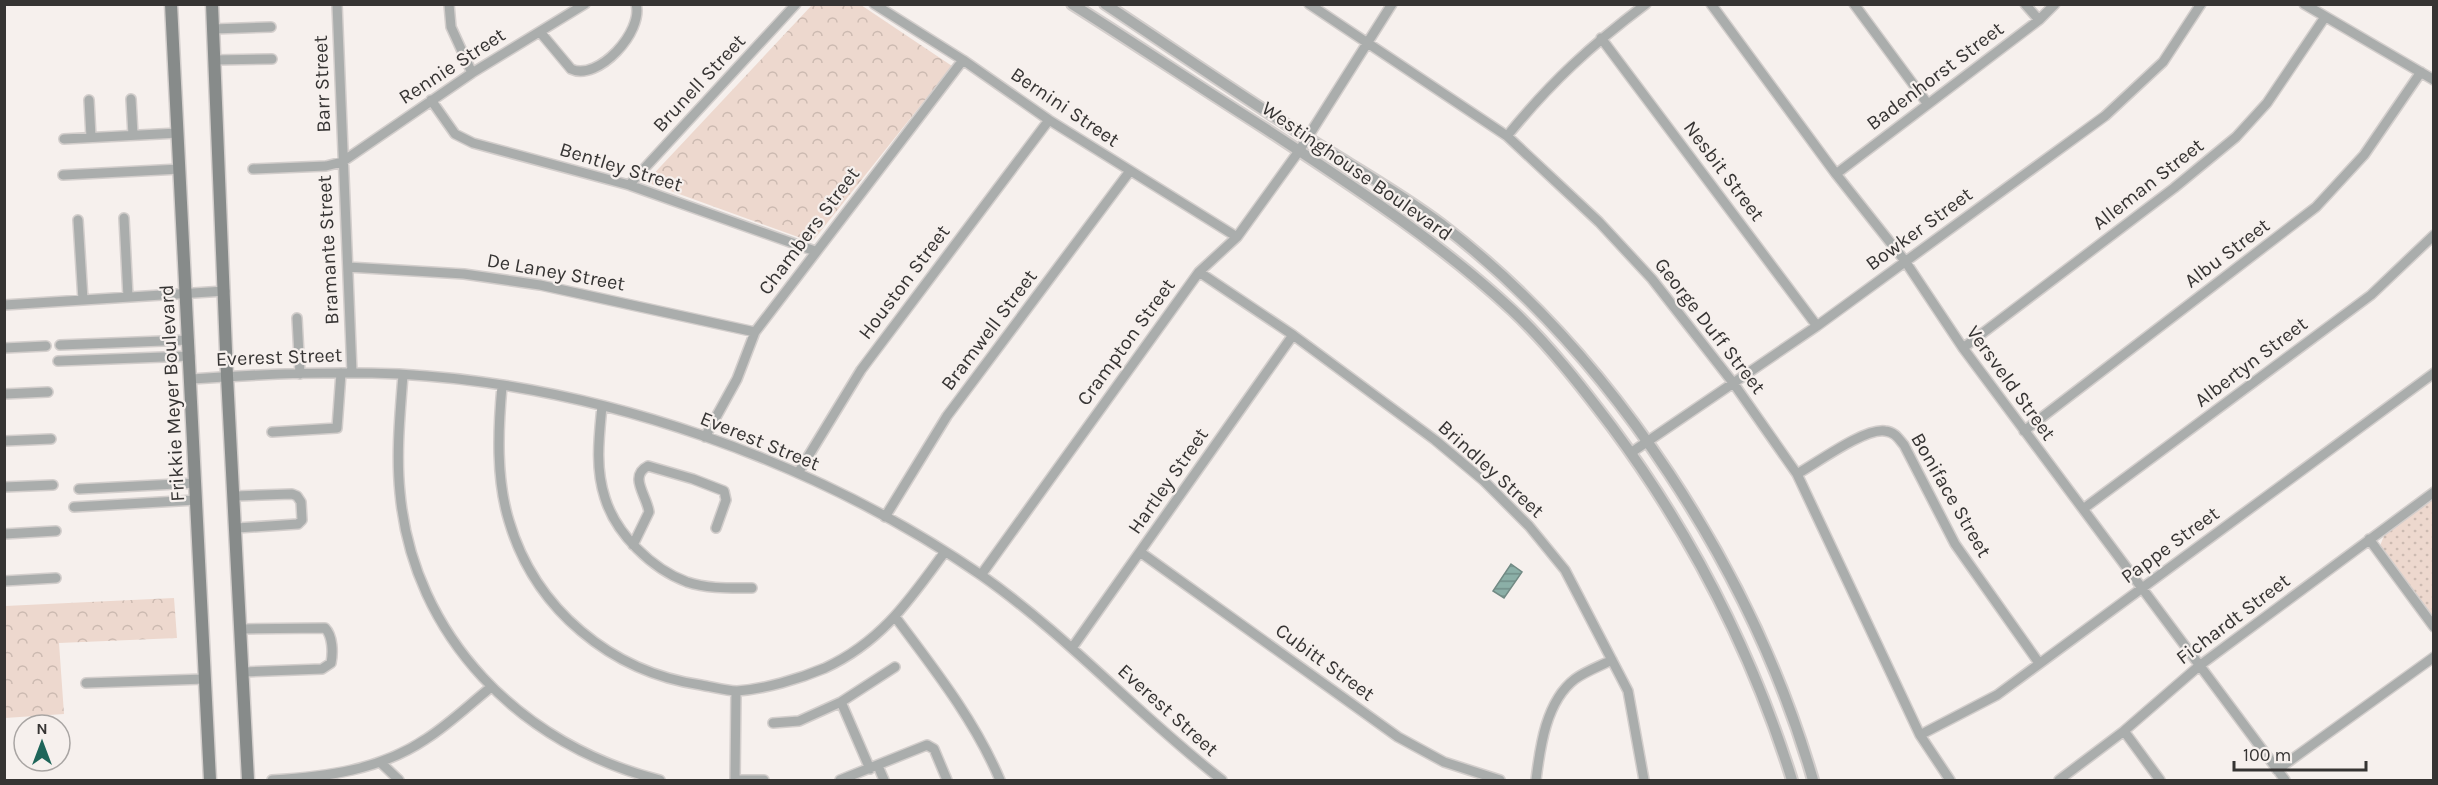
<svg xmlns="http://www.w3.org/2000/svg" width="2438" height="785" font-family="Karla,sans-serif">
  <defs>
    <pattern id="grass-dots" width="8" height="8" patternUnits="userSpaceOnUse" patternTransform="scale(1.5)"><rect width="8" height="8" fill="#edd8ce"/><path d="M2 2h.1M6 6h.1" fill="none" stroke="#ccbab1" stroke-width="1.8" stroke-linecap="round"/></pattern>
    <pattern id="park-crowns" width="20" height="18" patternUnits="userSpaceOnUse" patternTransform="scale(1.5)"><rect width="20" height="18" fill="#edd8ce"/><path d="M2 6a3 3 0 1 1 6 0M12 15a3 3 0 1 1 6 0" fill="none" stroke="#ccbab1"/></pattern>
    <pattern id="water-rules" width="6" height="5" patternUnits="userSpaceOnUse" patternTransform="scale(1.5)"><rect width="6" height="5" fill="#8bafa7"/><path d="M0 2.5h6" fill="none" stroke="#728f89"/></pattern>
  </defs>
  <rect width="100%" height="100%" fill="#f6f0ed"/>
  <path fill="url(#grass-dots)" d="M2433,496v124l-53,-74 5,-13z"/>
  <path fill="url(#park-crowns)" d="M812,5h49l91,61 -140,176 -166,-60z
    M174,598l3,40 -118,5 5,71 -59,4v-112z"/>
  <path fill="url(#water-rules)" stroke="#728a84" stroke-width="1.5" d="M1511,564l11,8 -18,26 -11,-7z"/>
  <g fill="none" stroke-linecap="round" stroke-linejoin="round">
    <g stroke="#d3cecc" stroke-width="12">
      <path id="minor" d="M337,4l15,369
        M449,4l2,23 21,46
        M874,4l89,56 86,60 188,117
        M1309,4l198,132 92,86 53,57 82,105 63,90 123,261 30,45
        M1711,4l125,170 69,87 58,87 322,432
        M1854,4l73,99
        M2025,4l14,16
        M2304,4l130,76
        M213,29l58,-2
        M540,32l31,37c27,13 73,-38 65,-65
        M1601,38l216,288
        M214,60l58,-1
        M131,99l2,36
        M89,100l2,37
        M431,100l24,34 18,9 156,42 186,66
        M1507,136c44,-54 83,-90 139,-132
        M64,139l114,-6
        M253,169l73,-3 16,-4 130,-89 113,-69
        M1836,174l203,-154 16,-16
        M63,175l117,-6
        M629,185l167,-181
        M124,218l4,79
        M78,220l5,80
        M348,267l116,7 76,11 215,47
        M1199,272l94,63 142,105 49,41 45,45 36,44 63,121 16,89
        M4,305l221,-14
        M297,318l3,56
        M60,345l129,-5
        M4,348l42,-2
        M1963,348l211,-160 62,-51 31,-34 58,-86
        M58,361l132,-5
        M403,375c-3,39 -7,79 -3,118 13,144 122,253 260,287
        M192,379c69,-5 138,-8 207,-5 202,11 416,87 582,201 87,61 158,141 241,205
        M502,386c-4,44 -6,93 7,135 26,88 102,151 192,164 12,2 25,6 36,6 28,-2 62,-12 88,-23 56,-26 84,-67 119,-115
        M4,394l44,-2
        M602,406c-3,31 -7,62 3,92 11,36 47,71 82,84 21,7 43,6 65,6
        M2024,431l292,-224 48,-52 57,-83
        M272,432l65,-4 4,-55
        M705,437l32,-58 18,-47 208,-272
        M4,441l47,-2
        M1632,452l185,-126 288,-210 58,-54 38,-58
        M798,473l63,-103 188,-250
        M1797,474c20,-11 67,-46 88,-43 10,1 13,7 19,14l51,99 84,119
        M4,487l49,-2
        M79,489l117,-6
        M235,496l57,-2 5,2 4,6 1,18 -4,4 -61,4
        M74,507l122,-7
        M2083,509l288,-214 63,-60
        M885,517l62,-101 183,-245
        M4,534l52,-3
        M2369,539l65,88
        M633,545l16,-33c-2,-16 -21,-36 -1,-46l45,13 31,12 2,9 -10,28
        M1140,552l258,185 46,25 56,18
        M981,575l218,-303 38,-35 62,-86 93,-147
        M4,581l52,-3
        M896,618c39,52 79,103 104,162
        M242,629l83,-1c8,8 8,25 6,35l-9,6 -78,3
        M1072,648l221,-313
        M86,683l119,-4
        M841,702l54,-35
        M773,723l26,-2 42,-19 29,67
        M2124,731l36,49
        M1920,735l77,-40 437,-322
        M381,763l18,17
        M878,766l6,14
        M2277,770l157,-113
        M272,780c54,-3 108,-10 154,-41 22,-14 43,-34 64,-51
        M735,780l1,-89
        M735,780h29
        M840,780l87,-35 7,4 13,31
        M1536,780c4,-33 10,-79 39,-101 11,-8 25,-13 37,-19
        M2059,780l65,-49 75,-65 235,-174"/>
    </g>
    <g stroke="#d3cecc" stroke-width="14">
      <path id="tertiary" d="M1072,4c65,41 129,84 194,125 85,56 171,111 246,181 37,35 69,76 100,117 80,108 140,225 180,353
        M1105,4c68,45 135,91 204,135 44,28 91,54 132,85 173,132 312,349 372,556"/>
    </g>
    <g stroke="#d3cecc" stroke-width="15">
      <path id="secondary" d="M171,4l39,776
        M212,4l15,372 21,404"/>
    </g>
    <use href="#minor" stroke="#aaadac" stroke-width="9"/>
    <use href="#tertiary" stroke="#aaadac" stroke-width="10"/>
    <use href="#secondary" stroke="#878b8a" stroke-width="12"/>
  </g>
  <g text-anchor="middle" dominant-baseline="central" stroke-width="4.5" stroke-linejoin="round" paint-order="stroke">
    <g font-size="20" fill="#363433" stroke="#f6f0ed">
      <text transform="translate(452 66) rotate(-33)">Rennie Street</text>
      <text transform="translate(1935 76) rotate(-37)">Badenhorst Street</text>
      <text transform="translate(699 83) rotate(-47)">Brunell Street</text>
      <text transform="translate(322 84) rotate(-92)">Barr Street</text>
      <text transform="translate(1065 107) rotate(34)">Bernini Street</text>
      <text transform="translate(621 167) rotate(17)">Bentley Street</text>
      <text transform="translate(1357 171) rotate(35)">Westinghouse Boulevard</text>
      <text transform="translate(1724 171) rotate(53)">Nesbit Street</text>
      <text transform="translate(2148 184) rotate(-38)">Alleman Street</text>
      <text transform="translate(1919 229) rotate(-36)">Bowker Street</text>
      <text transform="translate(809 231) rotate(-53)">Chambers Street</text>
      <text transform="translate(328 250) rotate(-93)">Bramante Street</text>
      <text transform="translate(2227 253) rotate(-37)">Albu Street</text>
      <text transform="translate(556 272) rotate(10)">De Laney Street</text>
      <text transform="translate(904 282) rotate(-53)">Houston Street</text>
      <text transform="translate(1710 326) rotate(52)">George Duff Street</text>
      <text transform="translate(989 330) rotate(-53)">Bramwell Street</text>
      <text transform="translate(1126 342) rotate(-54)">Crampton Street</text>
      <text transform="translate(279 357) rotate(-2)">Everest Street</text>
      <text transform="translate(2251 362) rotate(-37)">Albertyn Street</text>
      <text transform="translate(2011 383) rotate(54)">Versveld Street</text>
      <text transform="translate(172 393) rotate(-93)">Frikkie Meyer Boulevard</text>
      <text transform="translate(760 441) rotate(22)">Everest Street</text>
      <text transform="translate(1491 469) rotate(42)">Brindley Street</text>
      <text transform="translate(1168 481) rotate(-55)">Hartley Street</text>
      <text transform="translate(1951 495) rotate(60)">Boniface Street</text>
      <text transform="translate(2170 545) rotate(-36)">Pappe Street</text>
      <text transform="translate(2233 619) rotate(-37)">Fichardt Street</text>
      <text transform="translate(1325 662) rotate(36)">Cubitt Street</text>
      <text transform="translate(1168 710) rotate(42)">Everest Street</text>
    </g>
  </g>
  <rect width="2438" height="785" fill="none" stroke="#363433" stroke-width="12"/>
  <g transform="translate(42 743)"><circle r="28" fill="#f6f0ed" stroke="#a9a5a3" stroke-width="1.5"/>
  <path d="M0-4.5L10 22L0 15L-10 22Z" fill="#1e6559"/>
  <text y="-9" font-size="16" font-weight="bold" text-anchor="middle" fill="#363433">N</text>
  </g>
  <path d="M2234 761v9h132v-9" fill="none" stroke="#363433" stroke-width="3"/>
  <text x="2243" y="761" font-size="18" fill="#363433" stroke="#f6f0ed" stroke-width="4.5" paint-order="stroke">100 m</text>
</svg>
